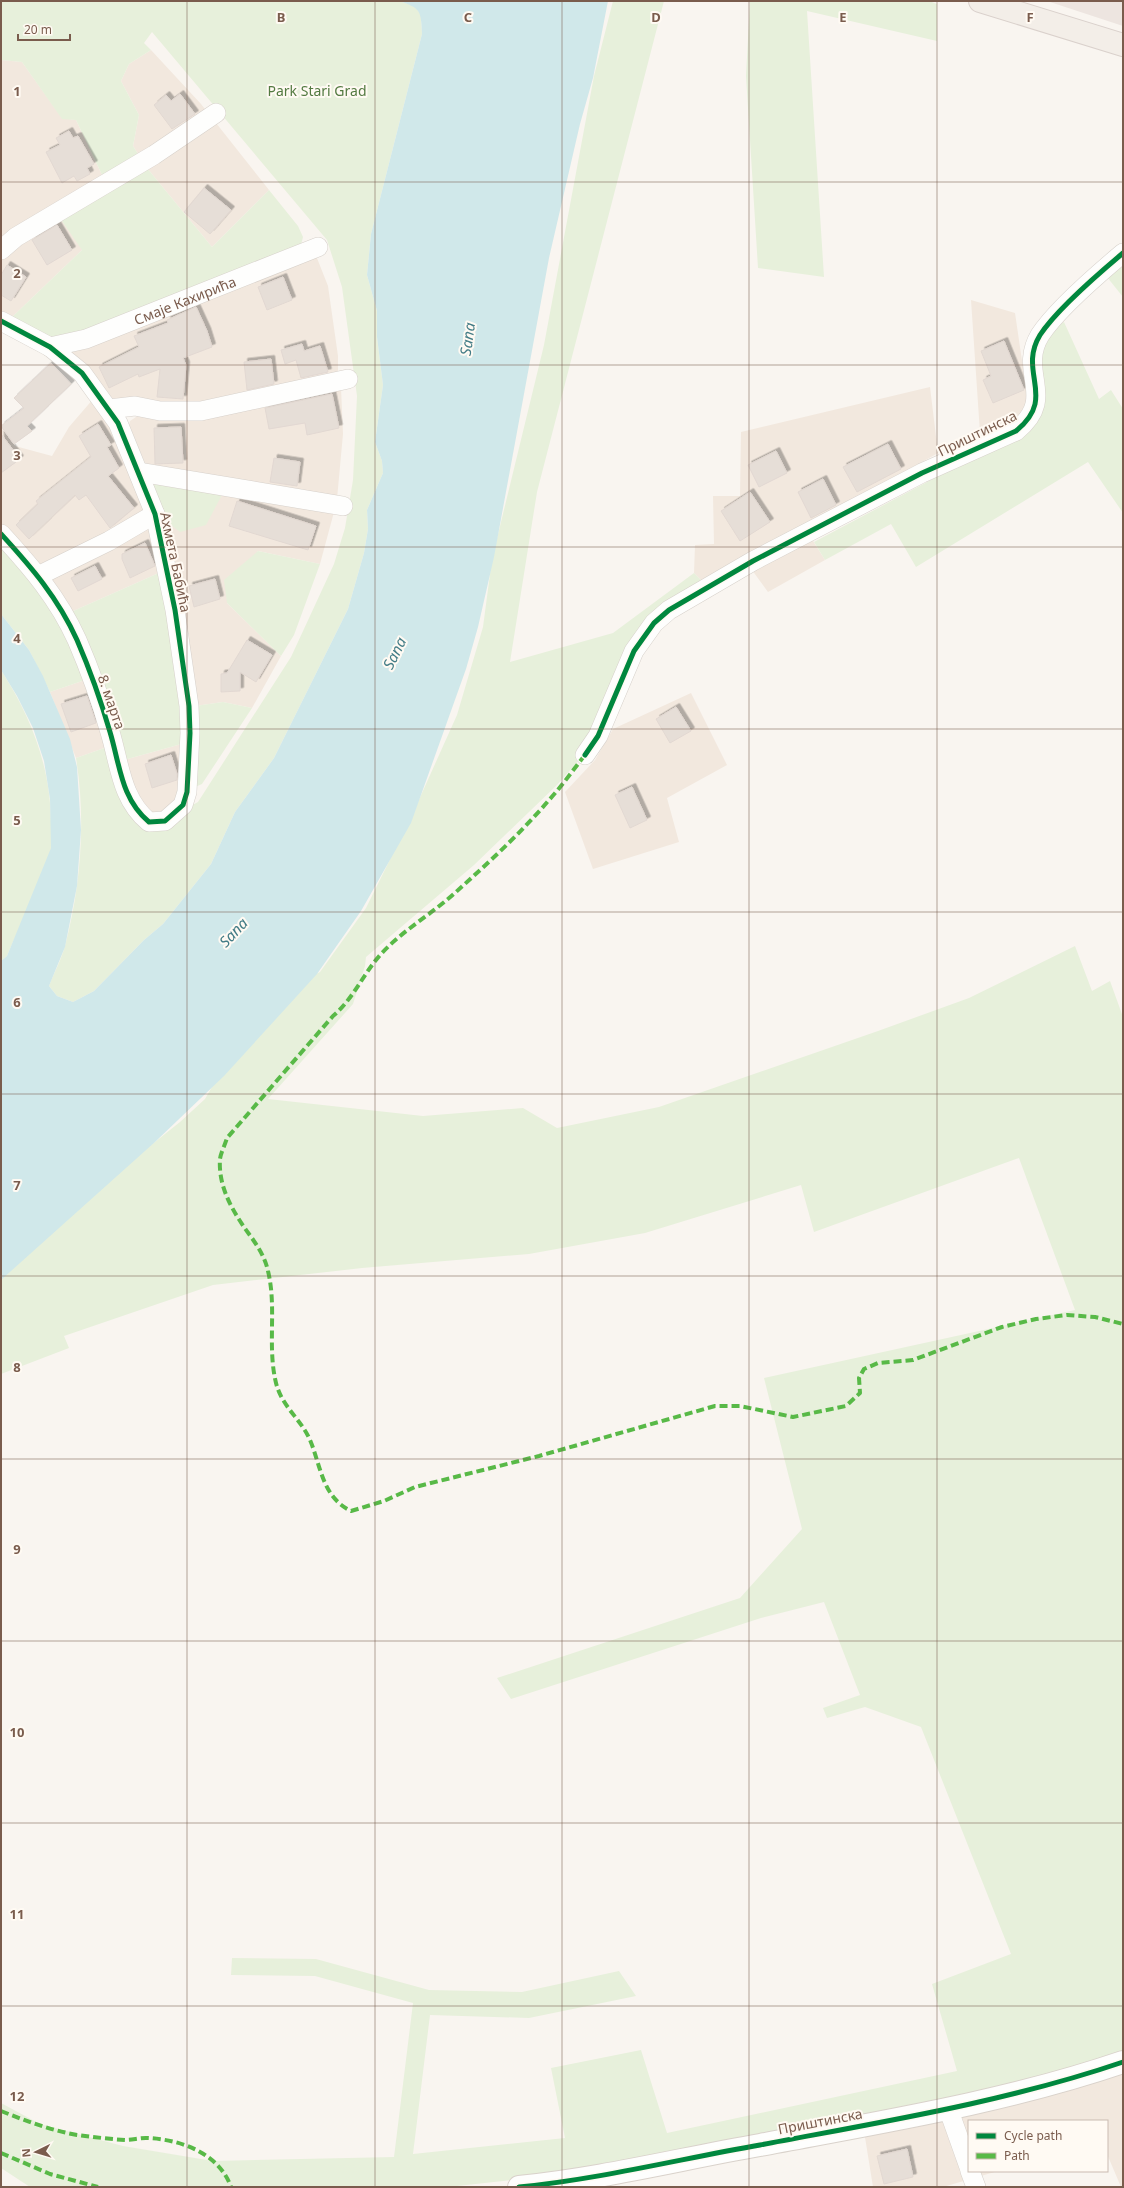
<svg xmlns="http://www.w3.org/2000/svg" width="1124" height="2188" font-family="'Noto Sans',sans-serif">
  <defs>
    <filter id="shadow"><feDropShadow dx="3.5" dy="-3.5" stdDeviation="0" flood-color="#0004"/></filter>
  </defs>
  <rect width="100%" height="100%" fill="#f9f5f0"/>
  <path fill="#f2e8de" d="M151,50l50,54 68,86 -57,57 -65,-79 -14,-22 6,-31 -18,-34 8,-17z
    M1,60l21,2 40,56 14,2 27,57 -21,73 -73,70 -8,-7z
    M315,253l13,33 10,70v19l-139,32 -82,-6 -6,-4 -42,-44 3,-6z
    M971,300l44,13 13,89 -5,12 -43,19z
    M341,387l2,47 -6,65 -190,-31 -18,-43 1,-4 9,-6z
    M930,387l8,66 -133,75 20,32 -57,32 -16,-22 -49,12 -9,-9 1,-28 19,-1 -1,-48h27l1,-64z
    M94,398l34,63 20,51 -109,57 -38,-43v-99l14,19 37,10 17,-29z
    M224,491l110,21 -14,52 -62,-13 -31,52 54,53 -29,52 -29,-6 -28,4 -34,-189z
    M150,521l11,51 -90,40 -24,-35z
    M88,679l22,67 -34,12 -26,-66z
    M691,693l36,72 -60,33 12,44 -86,27 -28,-77 30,-32 18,-31z
    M185,743l-2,46 -20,28 -24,-11 -15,-46z
    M1123,2069v118h-2l-14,-33v-33h-138v50h29l-55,16h-70l-9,-56z"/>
  <path fill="#ede5e0" d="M1047,1h76v25z"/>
  <path fill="#e7f0db" d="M1,1h398l16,5 6,9 1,19 -51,200 -4,41 10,36v26l6,48 -8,57 7,19 1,12 -16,37 1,19 -4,24 -16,56 -74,149 -39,54 -24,52 -48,60 -19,16 -50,51 -21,11 -16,-6 -8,-10c5,-13 12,-26 16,-40 16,-61 21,-126 11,-188l34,-12c4,28 6,58 29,78l46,-15 13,-7 93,-145 43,-93 11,-36 8,-48 4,-84 -15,-109 -15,-47 -175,-208 -8,11 7,7 -22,14 -8,17 18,34 -6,31 14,22 65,79 57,-57 29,36 5,11 -2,8 -198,82 -53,11 -41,-18 73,-70 -29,-42 50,-31 -27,-57 -14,-1 -40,-57 -21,-2z
    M613,1h51l-127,491 -27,170 103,-29 81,-60 9,9 -57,43 -60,127 -29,33 -83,80 -108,92 -1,9 -12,38 -85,95 155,17 100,-8 34,20 102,-21 219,-76 91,-33 106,-52 17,45 18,-10 13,36v1036l-62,20 -135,32 -351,68 -127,14h-418l-29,-19v-65l39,21 83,22 90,15 181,-4 19,-154 -98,-27 -84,-1 1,-17 84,1 113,31 93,2 97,-21 17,25 -107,22 -99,-3 -17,139 152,-16 -14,-70 90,-18 26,83 290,-62 -25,-87 79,-30 -90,-227 -56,-20 -38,11 -4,-10 37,-13 -36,-93 -63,16 -250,81 -14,-21 243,-80 62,-69 -38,-151 311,-68 -56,-152 -205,74 -13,-47 -156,48 -116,21 -167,14 -149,17 -149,51 5,12 -68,26v-98l125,-111 54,-43 25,-23 23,-40 40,-63 52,-24 46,-64 47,-95 44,-98 26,-88 9,-68 52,-214 50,-269z
    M750,1h179l8,3v37l-130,-30 17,266 -66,-9 -12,-192z
    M1119,264l4,5v28l-16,-20z
    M1064,322l35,77 12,-9 12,19v104l-35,-51 -172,105 -25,-43 -66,36 -11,-18 209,-111 15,-14 7,-17 -7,-17 -2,-16 15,-37z
    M149,481l75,10 -18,34 -26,7 -19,-15z
    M1,543l41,46 46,90 -38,13 -21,-42 -28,-36z
    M258,551l62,13 -26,71 -13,21 -54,-53 -3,-23z
    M161,572l24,171 -61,17 -53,-148z
    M1,670c30,47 49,95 50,151 0,9 2,19 0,28 -10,35 -30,73 -44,107l-6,5z
    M223,702l29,6 -50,76 -7,3v-81z"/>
  <path fill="#d0e8ea" d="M399,1h209l-15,77 -13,46 -31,134 -55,299 -16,70 -12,42 -55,154 -50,88 -44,63 -93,102 -69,66 -154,138v-319l6,-5 44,-108 -1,-49 -6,-38 -11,-33 -16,-32 -16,-26v-56l28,36 14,26 27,63 7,28 4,63 -4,56 -12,61 -16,39 8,10 16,6 21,-11 50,-51 19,-16 48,-60 24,-52 39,-54 74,-149 16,-56 4,-24 -1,-19 16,-37 -1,-12 -7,-19 8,-57 -6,-48v-26l-10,-36 4,-41 51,-200c-1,-23 -1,-26 -23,-33z"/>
  <path fill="#e6ded7" stroke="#e2d8d2" filter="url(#shadow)" d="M180,94l15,20 -23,15 -18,-24 12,-10 5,6z
    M69,131l4,7 5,-2 16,28 -7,4 3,6 -13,7 -3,-5 -12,7 -16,-31 14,-7 -4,-7z
    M204,188l27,22 -21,24 -26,-22z
    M57,225l15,25 -25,15 -15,-25z
    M7,265l19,12 -15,24 -10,-6v-20z
    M283,277l9,23 -25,10 -9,-23z
    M196,307l11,24 5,16 -29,11 3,7 -3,34 -26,-2 3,-28 -21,8 -1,-3 -29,14 -10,-21 40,-20 -5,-11 34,-13 -1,-3z
    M1004,341l20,49 -31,13 -10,-23 8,-4 -10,-25z
    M302,344l2,7 16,-5 8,26 -27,6 -5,-18 -11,4 -4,-14z
    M271,359l3,25 -27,6 -3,-28z
    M51,363l20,21 -44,42 5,5 -18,13 -13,-18 23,-18 -10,-10z
    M332,394l7,34 -32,7 -2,-12 -36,6 -4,-21z
    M98,424l13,21 -4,2 12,21 -11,8 26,32 -24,20 -24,-33 -7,5 -4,-5 -46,44 -13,-14 22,-21 -2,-3 55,-44 -12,-21z
    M181,427l2,36 -28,1 -1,-36z
    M1,434l19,25 -19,14z
    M888,444l13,25 -44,23 -14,-25z
    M776,451l11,22 -28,14 -11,-22z
    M274,458l26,4 -3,24 -27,-4z
    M823,479l13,26 -25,13 -13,-26z
    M750,492l20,30 -30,19 -19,-30z
    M237,501l79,25 -8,24 -79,-24z
    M145,543l10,23 -25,12 -8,-19v-5z
    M95,566l7,13 -24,12 -7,-13z
    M215,579l5,20 -26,8 -5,-21z
    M247,640l25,15 -16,27 -16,-10v19l-19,1v-18l6,-1z
    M87,696l9,27 -25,9 -10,-28z
    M676,707l15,24 -21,12 -14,-24z
    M171,755l6,19v6l-25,8 -7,-24z
    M632,787l15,33 -17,8 -15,-33z
    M907,2149l6,28 -29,7 -7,-28z"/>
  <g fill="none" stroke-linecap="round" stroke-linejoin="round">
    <g stroke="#d7d1cb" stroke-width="20">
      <g id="street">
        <path d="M1,250l15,-13 138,-82 62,-42"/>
        <path d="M1,321l49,26 32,26 36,50 37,91 20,96 14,96 1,27 -3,59 -4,13 -18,16 -16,1c-28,-23 -29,-57 -39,-90 -9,-31 -20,-62 -33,-92 -19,-42 -45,-72 -76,-106"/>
        <path id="s1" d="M50,347l36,-8 232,-92"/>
        <path d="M109,409l26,-3 25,5h41l147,-32"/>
        <path d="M139,472l204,34"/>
        <path d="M38,576l71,-35 46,-27"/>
        <path d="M585,755l13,-19 36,-85 20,-28 15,-13 84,-49 169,-88 94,-42c42,-34 1,-58 24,-96 17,-26 58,-61 83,-82"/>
        <path d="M948,2108l21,59"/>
        <path d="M970,2171l6,16"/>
      </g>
    </g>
    <g stroke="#d9d2cb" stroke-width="24">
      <path id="secondary" d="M519,2187c81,-8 161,-28 241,-42 121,-23 246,-43 363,-83"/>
    </g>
    <g stroke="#dad1cc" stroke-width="24">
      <path id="primary" d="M980,1l143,44"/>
    </g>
    <use href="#street" stroke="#fefefd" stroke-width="19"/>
    <use href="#secondary" stroke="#fefefd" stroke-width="22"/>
    <use href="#primary" stroke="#f3eee8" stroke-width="22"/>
    <path stroke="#58b947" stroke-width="4" stroke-dasharray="8 4" stroke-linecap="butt" d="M585,755c-12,15 -23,31 -36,45 -28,33 -61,63 -93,92 -24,22 -53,38 -75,62 -18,20 -27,44 -48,62l-106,122c-2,7 -6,14 -7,21 -2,28 13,53 29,75 8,11 16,23 19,37 9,37 -1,75 8,112 6,24 25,36 34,57 11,26 12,57 41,71l33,-10 31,-14 124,-31 176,-50h25l53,11 53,-11 14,-13 -1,-15 5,-9 14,-6 35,-3 89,-33 34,-8 31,-4 28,2 28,7
      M1,2111c25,10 49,19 76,24 16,2 32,4 48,5 7,0 14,-2 21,-2 34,1 73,15 85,49
      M1,2153l49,21 48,13"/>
    <g stroke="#fffaf3" stroke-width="8">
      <path id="cycleway" d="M1,321l49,26 32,26 36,50 37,91 20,96 14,96 1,27 -3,59 -4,13 -18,16 -16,1c-28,-23 -29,-57 -39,-90 -9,-31 -20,-62 -33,-92 -19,-42 -45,-72 -76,-106
        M585,755l13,-19 36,-85 20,-28 15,-13 84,-49 169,-88 94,-42c42,-34 1,-58 24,-96 17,-26 58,-61 83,-82
        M519,2187c81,-8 161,-28 241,-42 121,-23 246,-43 363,-83"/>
    </g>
    <use href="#cycleway" stroke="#00873e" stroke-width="5"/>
  </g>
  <path fill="none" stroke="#7a5c4d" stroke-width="1" stroke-opacity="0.55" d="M187,1v2186M375,1v2186M562,1v2186M749,1v2186M937,1v2186M1,182h1122M1,365h1122M1,547h1122M1,729h1122M1,912h1122M1,1094h1122M1,1276h1122M1,1459h1122M1,1641h1122M1,1823h1122M1,2006h1122"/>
  <g text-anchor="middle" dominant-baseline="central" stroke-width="4" stroke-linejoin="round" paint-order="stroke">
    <g font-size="14" fill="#537a41" stroke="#fffaf3">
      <text x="317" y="90">Park Stari Grad</text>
    </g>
    <g font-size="14" fill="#7a5c4d" stroke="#fffaf3">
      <text stroke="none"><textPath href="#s1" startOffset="143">Смaје Кахирића</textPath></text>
      <text transform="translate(977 433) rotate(-26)">Приштинска</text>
      <text transform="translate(176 562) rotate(78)">Ахмета Бабића</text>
      <text transform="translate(112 702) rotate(71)">8. марта</text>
      <text transform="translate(820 2121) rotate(-11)">Приштинска</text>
    </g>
    <g font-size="15" font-style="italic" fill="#437c86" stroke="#fffaf3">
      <text transform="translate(467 339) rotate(-82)">Sana</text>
      <text transform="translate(394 653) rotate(-64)">Sana</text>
      <text transform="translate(233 932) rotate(-47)">Sana</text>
    </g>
  </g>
  <g font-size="13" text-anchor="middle" font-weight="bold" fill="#7a5c4d" stroke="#fffaf3" stroke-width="4" stroke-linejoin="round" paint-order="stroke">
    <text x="281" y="22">B</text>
    <text x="468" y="22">C</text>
    <text x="656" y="22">D</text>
    <text x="843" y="22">E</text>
    <text x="1030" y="22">F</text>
    <text x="17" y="96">1</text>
    <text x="17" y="278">2</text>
    <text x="17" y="460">3</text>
    <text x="17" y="643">4</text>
    <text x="17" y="825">5</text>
    <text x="17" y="1007">6</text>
    <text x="17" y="1190">7</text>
    <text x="17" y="1372">8</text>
    <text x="17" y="1554">9</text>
    <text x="17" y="1737">10</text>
    <text x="17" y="1919">11</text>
    <text x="17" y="2101">12</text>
  </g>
  <rect width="1124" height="2188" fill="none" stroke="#7a5c4d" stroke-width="4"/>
  <rect x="968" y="2120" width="140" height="52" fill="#fffaf3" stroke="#cabbb1"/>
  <rect x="976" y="2133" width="20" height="6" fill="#00873e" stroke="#cabbb1"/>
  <text x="1004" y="2140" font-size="12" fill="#7a5c4d">Cycle path</text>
  <rect x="976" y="2153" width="20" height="6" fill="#58b947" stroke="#cabbb1"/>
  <text x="1004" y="2160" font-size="12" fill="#7a5c4d">Path</text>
  <g transform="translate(36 2152) rotate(265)" stroke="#fffaf3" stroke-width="3" paint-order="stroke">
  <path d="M0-3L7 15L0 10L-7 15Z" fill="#7a5c4d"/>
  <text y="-6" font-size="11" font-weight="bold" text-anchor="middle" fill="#7a5c4d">N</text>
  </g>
  <path d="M18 34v6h52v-6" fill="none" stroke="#7a5c4d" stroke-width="2"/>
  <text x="24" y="34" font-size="12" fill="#7a5c4d" stroke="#fffaf3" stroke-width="3" paint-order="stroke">20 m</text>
</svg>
